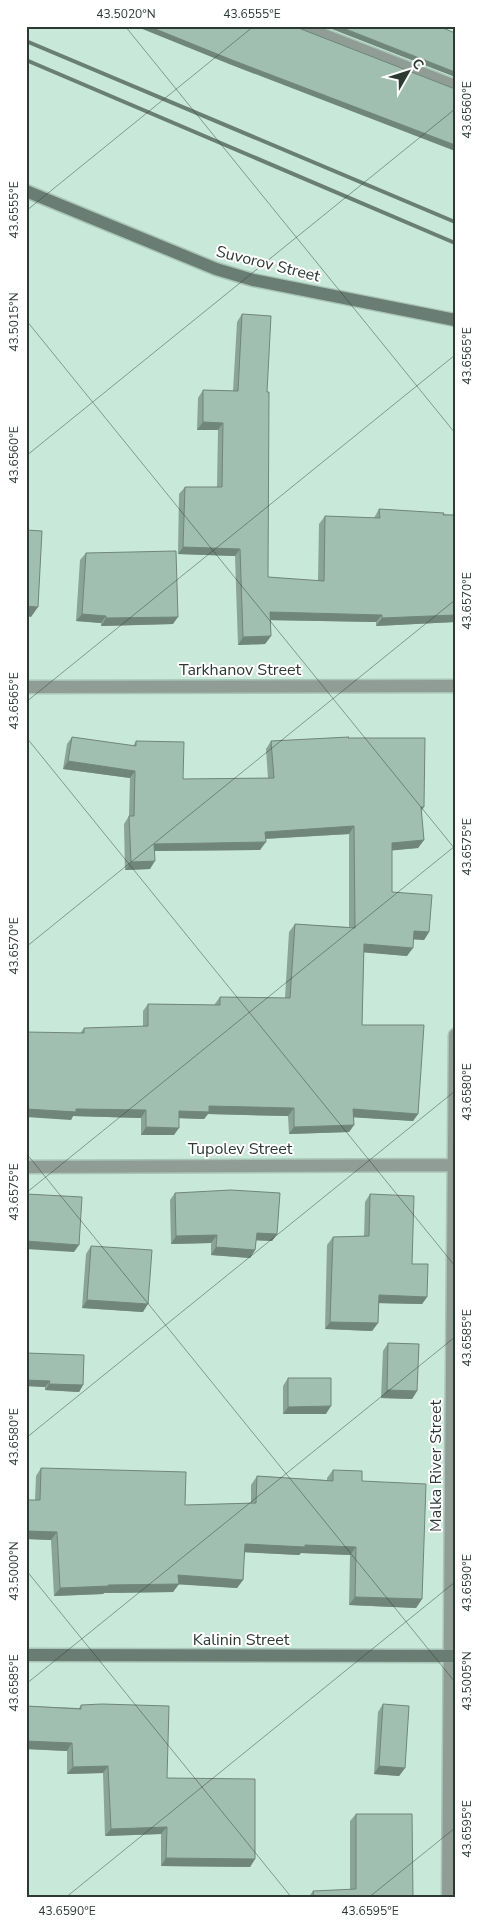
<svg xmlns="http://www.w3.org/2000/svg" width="481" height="1924" font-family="'Nunito Sans',sans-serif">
  <rect width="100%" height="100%" fill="#c8e8d9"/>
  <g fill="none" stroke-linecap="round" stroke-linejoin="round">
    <g stroke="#a9c5b8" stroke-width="15">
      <path id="lane" d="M301,26l154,60"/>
    </g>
    <g stroke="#a9c5b8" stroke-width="15">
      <path id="street" d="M26,687l429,-1
        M26,1167l429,-2
        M448,1898c4,-288 2,-575 7,-863"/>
    </g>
    <g stroke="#a9c5b8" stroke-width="15">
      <path id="secondary" d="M26,191l190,78 37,11 202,40
        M26,1655l429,1"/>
    </g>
    <use href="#lane" stroke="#909d97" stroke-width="12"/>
    <use href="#street" stroke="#909d97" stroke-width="12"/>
    <use href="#secondary" stroke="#6a7d74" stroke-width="12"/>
    <path stroke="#697e74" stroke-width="4" d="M26,41l429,181
      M26,60l429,183"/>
  </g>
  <path fill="#8aa497" d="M242,314l25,78 1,185 50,4 1,-57 6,-8 49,2 5,-9 76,6v107l-79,4v-4l-106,-2 1,16 -6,8 -27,1 -3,-89 -57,-2 1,-60 6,-7h32l1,-57h-21l1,-32 5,-8 30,1 4,-69z
    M86,553l87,71 -72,2v-3l-25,-2 4,-61z
    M72,737l61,9 3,-5 47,38 85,-1 -2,-29 5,-8 77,-3 76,69 -3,5 3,28 -6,8 -26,2v42l37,40 -5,8 -11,-1 -6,17 -43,-4 -2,73 56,89 -5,7 -59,-4v8l-5,7 -60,2 -1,-18 -80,-2 -4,5 -25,-1 -5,17h-33v-17l-68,-2 -2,4 10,-88 3,-4 59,-1v-16l5,-7 66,1 6,-8 65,1 4,-66 6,-8 54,3v-93l-83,5 -6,11 -106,1 -4,18 -25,1 -1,-46 5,-8 1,-38 -67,-9 4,-25z
    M175,1193l102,41 -5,7 -16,-1 -1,10 -5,8 -39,-3v-12l-40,1 -1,-44z
    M370,1194l42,70 15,33 -5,7 -44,-1v20l-6,8 -47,-2 2,-84 6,-8 31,-1 1,-34z
    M91,1246l52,66 -61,-4 4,-54z
    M388,1343l29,48 -5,8 -31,-1 2,-47z
    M26,1353l57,32 -4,7 -34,-2v-3l-19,-1z
    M288,1378l38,36h-43v-28z
    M41,1468l144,37 66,-2v-18l6,-9 70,4v-2l6,-8 29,11 60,118 -6,9 -67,-3 1,-50 -49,-2 -2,2 -55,-3 -1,28 -6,8 -58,-4 -6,8 -69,1 -1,1 -49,2 -3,-56 -25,-1v-39h9l1,-24z
    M383,1704l22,64 -6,8 -25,-2 4,-62z
    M81,1705l86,73 88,81 -5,8 -89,-1v-32l-56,2 -2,-63 -36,1v-23l-41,-2v-43l53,2z
    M356,1814l57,84h-105l5,-7 37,-1v-69z"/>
  <path fill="#70867b" d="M135,26h13l307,119v6l-226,-87z
    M324,26h14l117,46v5z
    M203,422l20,1 -5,7h-21z
    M183,547l57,2 -5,7 -57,-2z
    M26,606l12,1 -7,10 -5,-1z
    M270,612l112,3 -6,7 -112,-2z
    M82,614l24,2 -5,7 -25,-2z
    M455,615v7l-79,4 6,-8z
    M178,617l-5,7 -72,2 5,-8z
    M271,636l-6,8 -27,1 5,-8z
    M68,761l67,10 -5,7 -67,-9z
    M354,826l-5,8 -89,5 5,-7z
    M424,840l-6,8 -31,3 5,-8z
    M266,842l-6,8 -111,1 5,-7z
    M155,861l-5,8 -25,1 6,-8z
    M414,931l15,1 -5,8 -16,-1z
    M364,944l49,4 -6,8 -48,-4z
    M209,1106l85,2 -6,8 -80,-2 -4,5 -30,-1 5,-7z
    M26,1109h50l70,1 -5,8 -68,-2 -2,4 -45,-3z
    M353,1109l65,5 -5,7 -65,-4z
    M354,1125l-5,7 -60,2 5,-7z
    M146,1127l33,1 -5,7h-33z
    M257,1233l20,1 -5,7 -21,-1z
    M217,1235l-6,8 -40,1 5,-8z
    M26,1241l53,4 -5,7 -48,-3z
    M216,1247l39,3 -5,8 -39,-3z
    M379,1295l48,2 -5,7 -49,-1z
    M87,1300l61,4 -5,8 -61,-4z
    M330,1322l48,1 -6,8 -47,-2z
    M26,1380l24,1 -5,6 -19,-1z
    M49,1384l34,1 -4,7 -34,-2z
    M387,1390l30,1 -5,8 -31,-1z
    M331,1406l-5,8h-43l5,-7z
    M26,1531l31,1 -6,8 -25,-1z
    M245,1544l60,1 51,2 -6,8 -49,-2 -2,2 -60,-3z
    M178,1575l65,5 -6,8 -64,-4z
    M179,1584l-6,8 -69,1 -1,1 -49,2 6,-8 48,-3z
    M355,1597l67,2 -6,9 -67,-3z
    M26,1741l46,2 -5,8 -41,-2z
    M108,1766l-5,7 -36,1 6,-7z
    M379,1766l26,2 -6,8 -25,-2z
    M167,1827l-6,7 -56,2 6,-7z
    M166,1858l89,1 -5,8 -89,-1z"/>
  <path fill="#a0bfb0" stroke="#70867b" d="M148,26h150l3,3 154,60v56l-223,-85z
    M338,26h100l17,7v39z
    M242,314l29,2 -4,76h2l-1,185 56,4 1,-65 55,2 -1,-9 65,4 -1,2h12v100l-73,3v-3l-112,-3 1,24 -28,1 -3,-88 -57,-2 2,-60h37l1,-64 -20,-1v-32l35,1z
    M26,530l16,1 -4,76 -12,-1z
    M176,551l2,66 -72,1v-2l-24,-2 4,-61z
    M72,737l64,9v-5l48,1 -1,37 91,-1 -3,-37 78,-4 -1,1h77l-1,69h-3l3,33 -32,3v49l40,3 -3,37 -15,-1 -1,17 -49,-4 -2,81h62l-6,89 -65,-5 1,16 -60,2v-19l-85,-2v6l-30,-1v17l-33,-1v-17l-70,-1v3l-50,-3v-77l58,1v-5l64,-2v-22l72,1v-8l70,1 5,-74 60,4 -1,-102 -89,6 1,10 -112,2 1,17 -24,1 -2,-46h5l1,-45 -67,-10z
    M231,1190l49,3 -3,41 -20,-1 -2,17 -39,-3 1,-12 -41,1 -1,-43z
    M26,1194l56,3 -3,48 -53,-4z
    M370,1194l44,2 -2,68h16l-1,33 -48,-2 -1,28 -48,-1 3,-85 36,-1z
    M91,1246l61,4 -4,54 -61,-4z
    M388,1343l31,1 -2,47 -30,-1z
    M26,1353l58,2 -1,30 -34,-1 1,-3 -24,-1z
    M288,1378h43v28l-43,1z
    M41,1468l145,4 -1,33 71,-2 1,-27 76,5v-11l29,1v10l64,3 -4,115 -67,-2 1,-50 -51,-2v2l-60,-3 -2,36 -65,-5 1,9 -71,1 1,1 -49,2 -3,-56 -31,-1v-31h14z
    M102,1704l67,2 -2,72 88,1v80l-89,-1 1,-31 -56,2 -3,-63 -35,1 -1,-24 -46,-2v-35l55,3v-4z
    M383,1704l26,2 -4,62 -26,-2z
    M356,1814h56l1,84h-99l-1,-7 43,-2z"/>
  <path fill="none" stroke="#2d3a34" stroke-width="1" stroke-opacity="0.45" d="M125,26l330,407M26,211l228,-185M26,320l429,529M26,456l429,-347M26,702l429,-347M26,737l429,529M26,947l429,-347M26,1153l429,529M26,1193l429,-347M26,1438l429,-347M26,1570l266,328M26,1684l429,-347M65,1898l390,-316M368,1898l87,-70"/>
  <g text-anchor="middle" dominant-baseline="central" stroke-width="4" stroke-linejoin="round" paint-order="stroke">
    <g font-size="16" fill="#2d3a34" stroke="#fff">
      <text transform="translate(268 264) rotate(14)">Suvorov Street</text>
      <text x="240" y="670">Tarkhanov Street</text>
      <text x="240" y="1149">Tupolev Street</text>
      <text transform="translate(436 1466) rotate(-90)">Malka River Street</text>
      <text x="241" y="1640">Kalinin Street</text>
    </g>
  </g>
  <rect width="481" height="1924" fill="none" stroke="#ffffff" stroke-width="55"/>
  <g transform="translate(408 72) rotate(51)" stroke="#ffffff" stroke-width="4" paint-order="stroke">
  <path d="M0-4L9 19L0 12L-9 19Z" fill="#2d3a34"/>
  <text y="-8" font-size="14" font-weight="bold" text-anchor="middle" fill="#2d3a34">С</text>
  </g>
  <rect x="28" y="28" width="426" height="1868" fill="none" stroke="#2d3a34" stroke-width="2"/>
  <g font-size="12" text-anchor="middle" fill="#2d3a34">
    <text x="126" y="18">43.5020°N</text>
    <text x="252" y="18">43.6555°E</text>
    <text transform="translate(467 110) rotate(-90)" y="4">43.6560°E</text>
    <text transform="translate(14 210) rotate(-90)" y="4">43.6555°E</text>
    <text transform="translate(14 322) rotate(-90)" y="4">43.5015°N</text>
    <text transform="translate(467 356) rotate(-90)" y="4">43.6565°E</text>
    <text transform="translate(14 455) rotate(-90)" y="4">43.6560°E</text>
    <text transform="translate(467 601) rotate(-90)" y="4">43.6570°E</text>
    <text transform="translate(14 701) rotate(-90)" y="4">43.6565°E</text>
    <text transform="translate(467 847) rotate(-90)" y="4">43.6575°E</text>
    <text transform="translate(14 946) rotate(-90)" y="4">43.6570°E</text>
    <text transform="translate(467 1092) rotate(-90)" y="4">43.6580°E</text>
    <text transform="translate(14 1192) rotate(-90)" y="4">43.6575°E</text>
    <text transform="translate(467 1338) rotate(-90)" y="4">43.6585°E</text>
    <text transform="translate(14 1437) rotate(-90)" y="4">43.6580°E</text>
    <text transform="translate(14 1571) rotate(-90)" y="4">43.5000°N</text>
    <text transform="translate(467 1583) rotate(-90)" y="4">43.6590°E</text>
    <text transform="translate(467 1681) rotate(-90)" y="4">43.5005°N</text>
    <text transform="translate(14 1683) rotate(-90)" y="4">43.6585°E</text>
    <text transform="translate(467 1829) rotate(-90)" y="4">43.6595°E</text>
    <text x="67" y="1915">43.6590°E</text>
    <text x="370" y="1915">43.6595°E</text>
  </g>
</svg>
